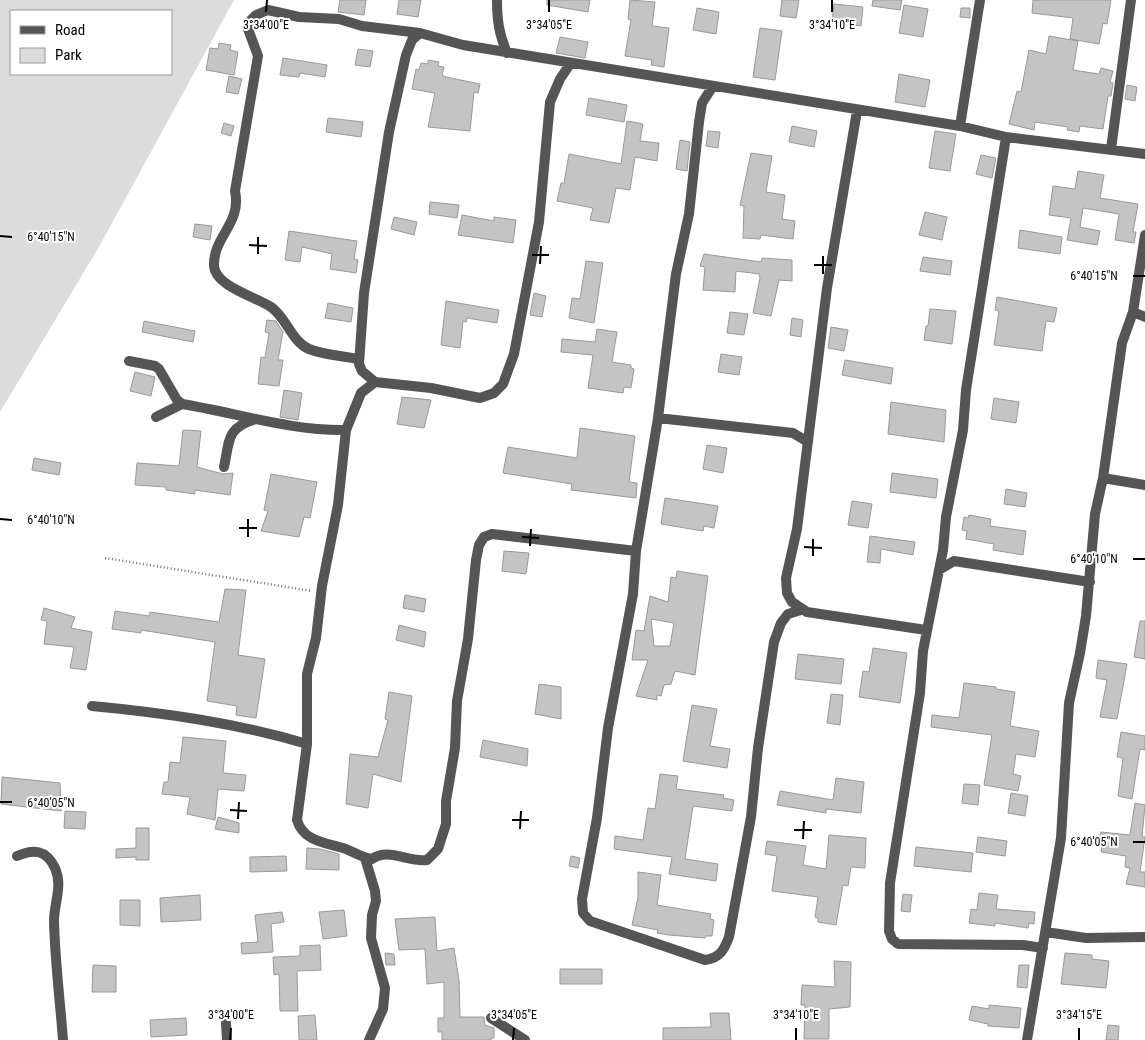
<svg xmlns="http://www.w3.org/2000/svg" width="1145" height="1040" font-family="'Roboto Condensed',sans-serif">
  <rect width="100%" height="100%" fill="#fff"/>
  <path fill="#dcdcdc" fill-rule="evenodd" d="M0,0h234l-134,245 -100,167zM11,11h160v63h-160z"/>
  <path fill="#c4c4c4" stroke="#999" fill-rule="evenodd" d="M340,0h26l-2,15 -26,-3z
    M399,0h22l-3,17 -21,-3z
    M547,0h43l-2,12 -41,-7z
    M630,0l25,2 -3,24 17,2 -5,39 -13,-2 1,-5 -27,-4 6,-36 -3,-1z
    M782,0h17l-3,18 -16,-2z
    M873,0h29l-2,10 -28,-4z
    M1033,0h78l-4,24 -4,-1 -4,21 -29,-5 3,-21 -41,-5z
    M834,4l29,3 -2,19 -29,-4z
    M904,5l24,4 -5,28 -24,-4z
    M697,8l22,4 -3,22 -23,-4z
    M961,8h9v10l-10,-1z
    M760,28l22,3 -7,49 -22,-3z
    M1049,36l29,5 -5,29 26,4 2,-6 12,3 -3,11 3,1 -2,13h-3l-5,33 -23,-3 -1,6 -12,-2 1,-3 -33,-5 -1,8 -25,-6 8,-33 4,1 8,-42 17,4z
    M560,37l28,5 -3,16 -29,-5z
    M219,43l12,2 -1,5 8,2 -4,23 -28,-5 4,-22 8,1z
    M358,49l15,2 -3,16 -15,-2z
    M283,58l44,7 -2,12 -25,-4 -1,4 -19,-2z
    M428,60l11,2 -1,4 6,1 -2,8 4,2 34,7 -2,9 -4,-1 -4,39 -42,-4 7,-34 -23,-4 4,-20 3,1 2,-7 7,1z
    M899,74l31,6 -5,27 -30,-5z
    M229,76l13,3 -4,15 -12,-2z
    M1127,85l10,2 -2,14 -10,-2z
    M589,98l38,7 -3,17 -38,-7z
    M328,118l35,4 -2,15 -35,-5z
    M627,121l16,3 -3,17 19,2 -2,18 -22,-4 -5,33 -14,-2 -7,35 -19,-3 3,-12 -36,-7 4,-18h3l5,-29 52,10z
    M224,123l10,3 -3,10 -10,-3z
    M792,126l25,5 -3,16 -25,-5z
    M708,131l12,1 -2,16 -12,-2z
    M935,131l21,3 -6,37 -21,-3z
    M680,140l10,2 -3,29 -11,-2z
    M751,153l21,3 -6,36 19,3 -3,24 13,2 -2,18 -32,-4 -1,4 -17,-1 1,-32 -4,-1z
    M981,155l15,3 -4,20 -16,-4z
    M1078,171l26,4 -4,23 38,6 -5,28h3l-2,11 -19,-3 4,-26 -36,-6 -3,19 20,4 -3,14 -30,-5 4,-22 -22,-3 4,-29 22,3z
    M430,202l29,3 -2,13 -28,-4z
    M925,212l22,5 -5,23 -23,-5z
    M462,215l32,6v-4l22,3 -3,23 -55,-8z
    M394,217l23,5 -3,13 -23,-6z
    M195,224l17,2 -2,14 -17,-3z
    M1020,230l42,7 -2,17 -42,-6z
    M289,231l68,10 -3,18 4,1 -2,13 -26,-4 2,-15 -30,-7 -2,15 -15,-2z
    M704,254l57,8 1,-4 30,2v21l-13,-1 -8,36 -18,-3 7,-35 -1,-4 -23,-3 -1,21 -32,-2 2,-23 -5,-1z
    M923,257l29,4 -2,14 -30,-4z
    M586,261l17,2 -9,60 -25,-5 3,-20 8,1z
    M534,293l12,3 -4,21 -12,-2z
    M997,297l60,11 -3,14 -8,-1 -4,30 -48,-6 5,-34 -4,-1z
    M446,301l53,9 -2,13 -30,-5 -1,4 -3,-1 -3,27 -19,-3z
    M328,303l25,5 -2,14 -26,-4z
    M930,309l26,2 -4,33 -28,-4 2,-14h2z
    M730,312l18,2 -4,21 -17,-2z
    M792,318l11,2 -2,17 -11,-2z
    M267,320l9,1 7,11 -5,28h5l-4,26 -21,-2 3,-27 4,1 4,-25 -4,-1z
    M144,321l51,10 -2,11 -51,-10z
    M831,327l17,3 -4,21 -16,-3z
    M597,329l20,3 -5,30 19,3v3l3,1 -3,19 -7,-1 -1,6 -35,-5 5,-33 -32,-3 1,-13 33,3z
    M721,354l21,3 -3,18 -21,-3z
    M845,360l48,8 -2,16 -49,-9z
    M135,372l20,5 -4,19 -21,-5z
    M284,390l18,3 -4,27 -18,-3z
    M402,397l29,3 -7,28 -27,-4z
    M994,398l25,4 -3,21 -25,-4z
    M891,402l55,8 -2,32 -56,-8z
    M580,428l55,8 -6,46 8,1 -1,15 -65,-8 1,-6 -69,-11 5,-26 69,11z
    M183,430l18,1 -4,36 26,7 10,-1 -3,22 -35,-5v4l-29,-4v-3l-31,-2 2,-22 42,3z
    M707,445l20,3 -4,25 -20,-4z
    M34,458l27,5 -2,12 -27,-5z
    M892,473l46,6 -2,19 -46,-6z
    M271,474l46,8 -7,36 -6,-1 -5,20 -38,-6 7,-20 -4,-1z
    M1006,489l21,4 -2,14 -21,-3z
    M665,498l53,8 -4,22 -10,-2 -1,5 -42,-7z
    M852,501l20,3 -4,24 -20,-3z
    M969,515l22,4 -1,7 36,5 -3,24 -30,-5 1,-6 -28,-5 1,-8 -5,-1 2,-13 4,1z
    M870,536l45,6 -2,13 -32,-6 -1,14 -13,-1z
    M504,551l25,2 -3,21 -24,-3z
    M677,571l31,5 -13,99 -20,-4 -4,13 -7,1 -3,11 -4,-1v5l-21,-4 12,-36h-16l4,-30 8,1 6,-35 18,6 3,-25 5,1zM651,619l23,4 -4,23h-16z
    M225,589l21,1 -8,65 27,4 -9,59 -20,-3 1,-9 -30,-5 8,-59 -74,-12v3l-29,-4 3,-18 34,5 1,-4 69,10z
    M405,595l21,4 -2,13 -21,-4z
    M44,608l31,9 -4,11 21,4 -6,38 -16,-2 4,-21 -30,-3 3,-23 -6,-1z
    M1140,621h5v38l-11,-2z
    M399,625l27,7 -2,15 -28,-7z
    M873,648l34,5 -7,50 -41,-6 4,-26 6,1z
    M798,654l46,5 -3,25 -46,-5z
    M1098,660l29,4 -10,55 -17,-2 7,-37 -11,-2z
    M964,683l32,4v2l19,3 -5,34 29,5 -4,26 -19,-3 -3,20 8,2 -3,15 -34,-6 8,-50 -61,-8 1,-12 27,3z
    M539,684l22,3v32l-26,-5z
    M389,692l23,4 -11,86 -28,-8 -5,34 -22,-4 4,-50 28,3 10,-37 -3,-1z
    M831,694l12,1 -3,30 -13,-2z
    M692,705l25,4 -7,37 20,3 -3,19 -44,-7z
    M1121,732l24,4v14l-5,-1 -8,50 -14,-3 5,-38 -6,-1z
    M183,737l43,4 -3,32 23,2 -2,16 -26,-2 -3,31 -28,-6 3,-17 -28,-3 2,-12h4l2,-20 10,1z
    M483,740l45,9 -1,17 -47,-9z
    M660,774l18,2 -2,13 48,6 -1,3 11,2 -2,11 -39,-5 -8,53 33,5 -2,17 -47,-7 3,-17 -58,-8 1,-13 28,4 5,-32 7,1z
    M2,777l58,6 1,28 -60,-7z
    M836,778l28,4 -3,31 -35,-4v4l-49,-8 3,-14 53,9z
    M964,784l16,1 -2,20 -16,-2z
    M1011,793l17,3 -3,20 -17,-3z
    M1135,803l10,2 -3,32h3l-5,35h5v15l-19,-3 4,-16 -5,-1 1,-11 -25,-4 1,-7h-4l3,-13 29,3z
    M65,811l21,1 -1,17 -21,-1z
    M218,817l21,6v10l-24,-4z
    M136,828h13v32h-13v-3l-20,1v-9l20,-1z
    M829,835l37,3 -1,30 -14,-1 -3,19 -5,-1 -7,40 -18,-3v-4l-3,-1 3,-20 -46,-6 5,-35 -12,-2 2,-13 39,5 -3,19 23,4z
    M978,837l29,4 -2,15 -29,-4z
    M916,847l57,6 -2,19 -57,-6z
    M307,848l13,1 19,5v16l-33,-1z
    M286,856l1,15 -37,1v-15z
    M571,856l9,2 -2,10 -9,-2z
    M638,872l23,3 -4,30 54,9 -1,5 4,1 -2,16h-6l-1,2 -36,-3 -12,-2 1,-3 -26,-5 6,-28z
    M979,893l19,2 -2,14 39,3 -1,12 -5,-1 -1,5 -33,-5v3l-26,-3 2,-14 6,1z
    M903,894l9,1 -2,17 -9,-1z
    M200,895l1,25 -40,2 -1,-24z
    M120,900h20v26l-20,-1z
    M344,910l3,26 -24,3 -4,-27z
    M282,912l2,10 -13,2 2,28 -31,2 -1,-11 17,-1 -3,-27z
    M435,917l2,34 17,-3 5,33 1,36h24l1,8 9,3v10h-3v2h-49v-8h-4v-14h6v-36l-17,2 -2,-35 -26,1 -4,-31z
    M320,945l1,25 -24,1 1,40h-18l-1,-37 -5,1 -1,-18 27,-1v-10z
    M385,953l9,1 1,11h-9z
    M1065,953l27,2v4l17,2 -3,27 -45,-4z
    M834,961l17,1 -1,45 -21,2v30h-25l1,-34h-4l1,-20 33,2z
    M93,965l23,1v26h-24z
    M1019,965h10l-2,23 -10,-1z
    M560,969h42v15h-42z
    M989,1005l32,3 -2,20 -31,-2v-2l-19,-4 3,-14 17,3z
    M710,1013h19l2,27h-68v-12l48,-1z
    M315,1015l2,25h-18l-1,-24z
    M186,1018l1,17 -36,2 -1,-17z
    M1108,1025l11,1 -1,14h-12z"/>
  <g fill="none" stroke-linecap="round" stroke-linejoin="round">
    <path stroke="#777" stroke-width="2.5" stroke-dasharray="1 2.5" stroke-linecap="butt" d="M105,558l207,33"/>
    <path stroke="#555" stroke-width="10" d="M497,0c0,20 2,34 10,53
      M420,33l-8,7 -6,15 -17,77 -25,161 -5,71 3,7 13,11 56,6 49,10 14,-5 9,-9 11,-30 25,-132 11,-120 10,-23 10,-15
      M713,86l-11,17 -3,19 -10,92 -13,60 -18,144 -22,133 -3,43 -25,134 -11,90 -15,81 1,14 7,8 115,39c15,-2 19,-10 24,-23l22,-120 7,-69 16,-106 7,-19 7,-9 13,-4
      M857,111l-30,177 -30,241 -11,49 1,15 5,9 15,10 119,18
      M960,126l20,-126
      M1006,137l-40,253 -3,40 -17,87 -3,33 -20,101 -3,42 -30,190 -1,48 3,8 6,5 125,1 20,3
      M1111,149l20,-149
      M1133,312l12,5
      M358,359c-15,-3 -34,-4 -49,-10 -17,-7 -23,-32 -38,-42 -15,-10 -56,-21 -57,-41 -1,-30 28,-42 21,-75l23,-135 -10,-27 3,-9 5,-5 12,-5 31,7 40,2 23,7 58,7 43,12 497,81 46,11 139,17
      M129,361l26,5 4,3 18,31 5,4c55,9 109,27 164,26
      M375,382l-14,11 -15,37 -8,75 -16,81 -6,52 -9,36v70l-10,76c6,22 31,23 49,29 9,4 17,9 26,10 16,-12 37,4 55,1l11,-11 8,-25v-23l9,-53 2,-47 11,-62 8,-79 3,-15 5,-8 8,-3 144,17
      M156,417l26,-13
      M658,418l135,15 15,9
      M224,467c6,-28 2,-39 32,-48
      M1103,478l42,7
      M939,570l15,-9 136,21
      M92,706c74,7 144,17 215,38
      M17,856c16,-7 29,-7 38,12 8,18 -1,35 -1,53 1,40 6,79 9,119
      M365,858l10,33 1,10 -4,14 -1,23 14,50 -2,21 -14,31
      M1046,932l40,6 59,-1
      M491,1018l34,22
      M226,1023l1,17
      M1027,1040l34,-202 8,-135 11,-50 6,-37 9,-102 8,-36 19,-135 11,-31 12,-77"/>
  </g>
  <path fill="none" stroke="#000" stroke-width="2" d="M266,12l1,-12M549,12v-12M832,12v-12M0,236l12,1M249,245l18,1M258,254v-17M532,255h17M540,264l1,-18M814,265h18M823,274v-18M1133,276h12M0,519l12,1M239,528h18M248,537v-18M522,537l17,1M530,546l1,-17M804,547l18,1M813,556v-17M1133,559h12M0,802h12M230,810l17,1M238,819l1,-17M512,820h17M520,829l1,-18M794,830h18M803,839l1,-18M1133,842h12M230,1040l1,-12M513,1040l1,-12M796,1040v-12M1079,1040v-12"/>
  <g font-size="12" text-anchor="middle" fill="#000" stroke="#fff" stroke-width="4" stroke-linejoin="round" paint-order="stroke">
    <text x="266" y="29">3°34'00"E</text>
    <text x="549" y="29">3°34'05"E</text>
    <text x="832" y="29">3°34'10"E</text>
    <text x="51" y="241">6°40'15"N</text>
    <text x="1094" y="280">6°40'15"N</text>
    <text x="51" y="524">6°40'10"N</text>
    <text x="1094" y="563">6°40'10"N</text>
    <text x="51" y="807">6°40'05"N</text>
    <text x="1094" y="846">6°40'05"N</text>
    <text x="231" y="1019">3°34'00"E</text>
    <text x="514" y="1019">3°34'05"E</text>
    <text x="796" y="1019">3°34'10"E</text>
    <text x="1079" y="1019">3°34'15"E</text>
  </g>
  <rect x="10" y="10" width="162" height="65" fill="#ffffff" stroke="#999999"/>
  <rect x="20" y="26" width="25" height="8" fill="#555555" stroke="#999999"/>
  <text x="55" y="35" font-size="15" fill="#000000">Road</text>
  <rect x="20" y="48" width="25" height="15" fill="#dcdcdc" stroke="#999999"/>
  <text x="55" y="60" font-size="15" fill="#000000">Park</text>
</svg>
